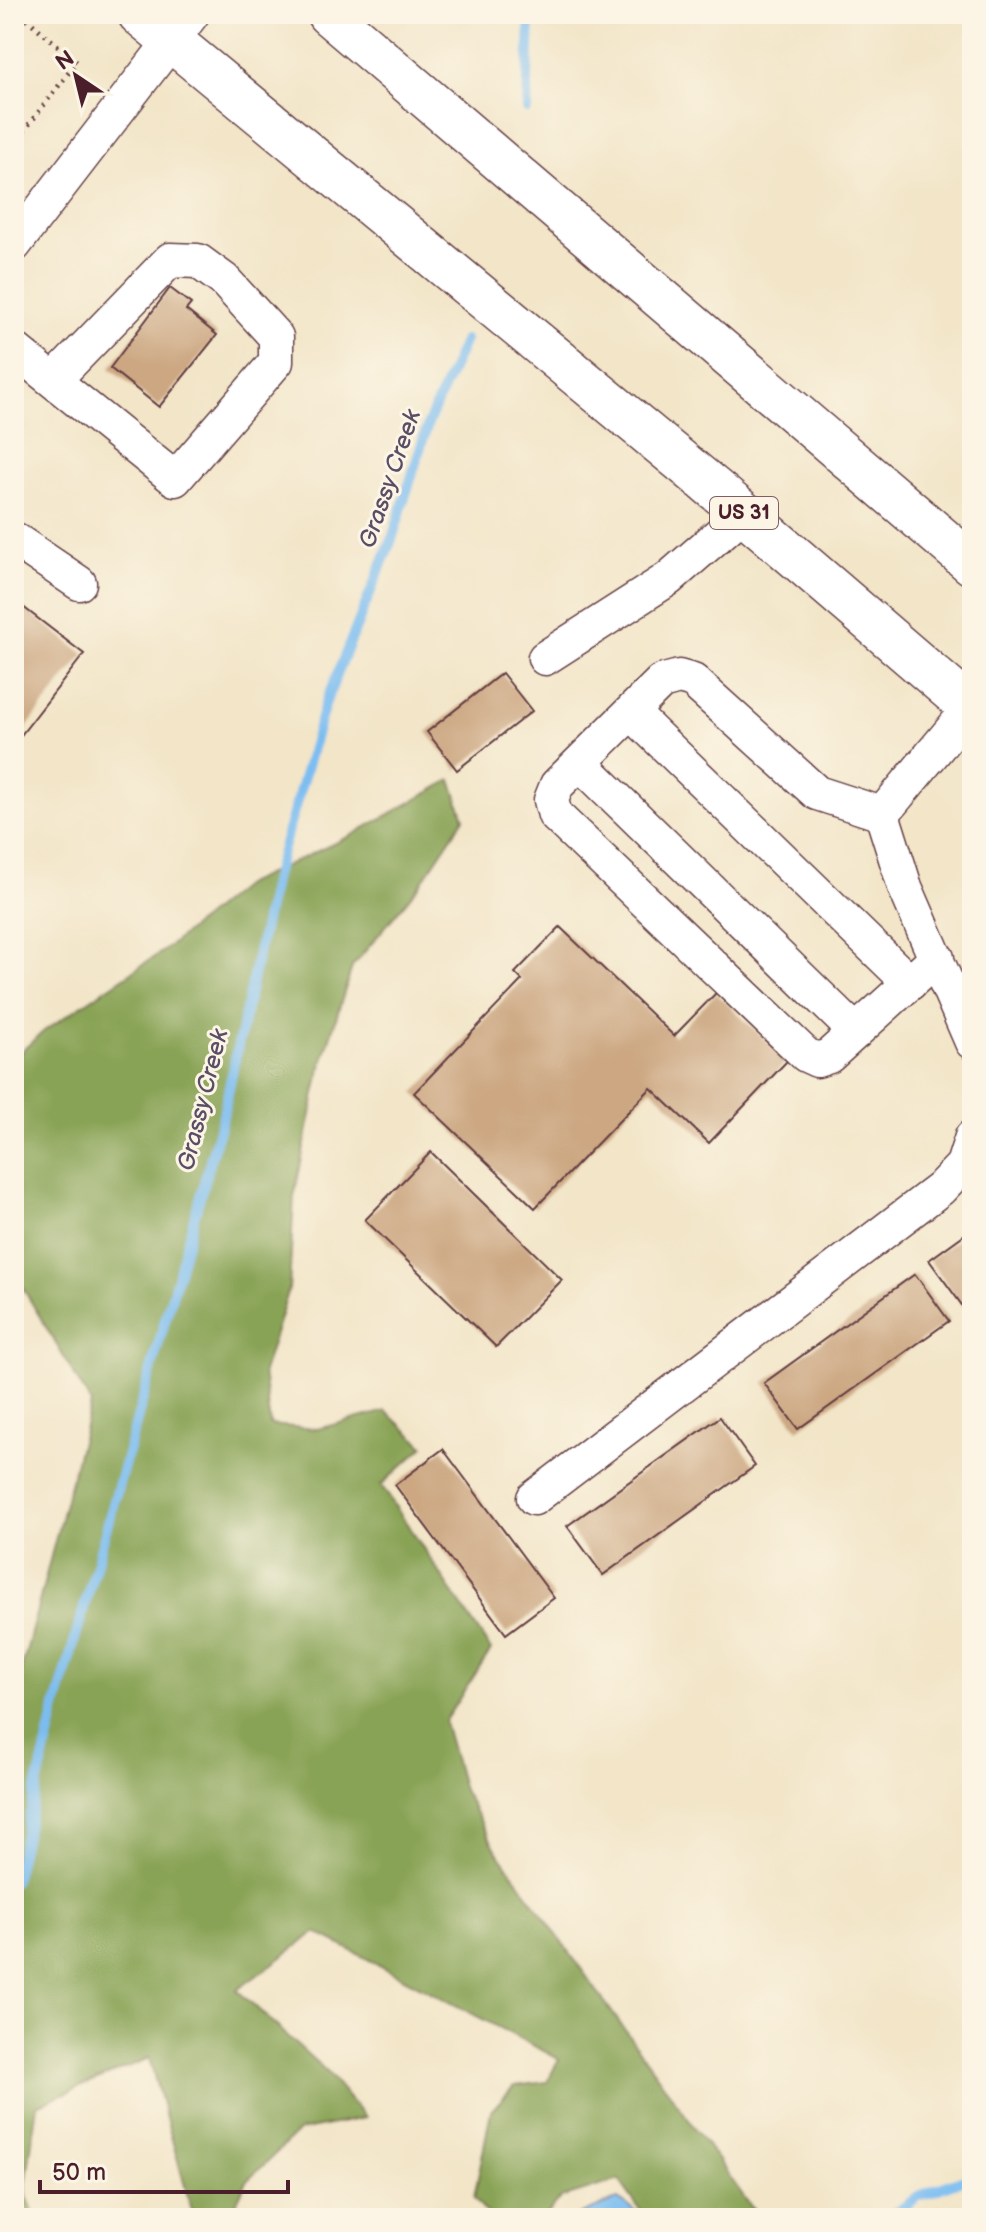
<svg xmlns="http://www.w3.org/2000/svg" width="986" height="2232" font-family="'Balsamiq Sans',sans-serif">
  <rect width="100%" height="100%" fill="#fcf5e5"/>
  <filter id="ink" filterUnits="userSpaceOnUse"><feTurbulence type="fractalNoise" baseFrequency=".0125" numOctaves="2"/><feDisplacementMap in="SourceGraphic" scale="16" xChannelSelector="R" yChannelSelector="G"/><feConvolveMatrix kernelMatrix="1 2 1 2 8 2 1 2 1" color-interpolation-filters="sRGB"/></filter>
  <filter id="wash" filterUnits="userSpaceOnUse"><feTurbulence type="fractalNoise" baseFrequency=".006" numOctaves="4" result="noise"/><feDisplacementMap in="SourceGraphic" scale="32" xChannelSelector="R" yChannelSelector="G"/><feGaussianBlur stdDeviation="1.8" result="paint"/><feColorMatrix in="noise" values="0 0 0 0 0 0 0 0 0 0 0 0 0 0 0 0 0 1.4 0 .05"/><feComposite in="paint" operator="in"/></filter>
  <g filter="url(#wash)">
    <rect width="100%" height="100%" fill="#f2e5c8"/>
    <path fill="#88a355" stroke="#696140" stroke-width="2" d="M451,780l13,38 -45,68 -67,81 -32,103 -26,127 -5,92 -26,83 7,53 47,4 69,-18 38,35 -43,39 110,165 -47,72 19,68 34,61 262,367h-113l-27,-38 -58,18 -17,20h-53l-17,-20 17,-87 23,-25 33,-4 12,-23 -243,-127 -79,58 90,82 38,46 -66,13 -52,50 -13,26 -42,4 -43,-153 -112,47 -12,87 11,26h-22v-520l77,-295 -77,-130v-215l30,-27 122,-82 78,-64 106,-49z"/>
    <path fill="#7cbdf1" stroke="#636e8e" stroke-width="2" d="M618,2199l28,19h-70l3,-3z"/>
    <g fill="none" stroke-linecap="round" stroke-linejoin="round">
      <path stroke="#7cbdf1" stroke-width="10" d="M527,109l3,-95
        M14,1881l43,-178 166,-588 51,-236 51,-175 67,-165 37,-118 36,-81
        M888,2218l31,-22 53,-20"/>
    </g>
    <g id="blocks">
      <path fill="#cca782" d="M170,288l21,16 -5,6 31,25 -58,72 -49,-39z
        M14,600l70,54 -70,90z
        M502,673l30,38 -75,59 -30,-38z
        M560,927l114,109 42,-43 71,68 -78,82 -58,-55 -116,120 -121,-115 108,-113 -7,-7z
        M431,1152l131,128 -66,67 -131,-127z
        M972,1229v79l-5,4 -38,-52z
        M915,1274l34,47 -151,108 -34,-46z
        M720,1417l35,49 -152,109 -36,-49z
        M443,1449l111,149 -48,36 -111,-149z"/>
    </g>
  </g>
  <g filter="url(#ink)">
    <use href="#blocks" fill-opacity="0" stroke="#633d43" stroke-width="2"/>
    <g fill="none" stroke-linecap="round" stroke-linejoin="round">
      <g stroke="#633d43" stroke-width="37">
        <path id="minor" d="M14,245l178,-231
          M14,349l161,130 101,-117v-25l-52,-57 -26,-19 -28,-1 -116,120
          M14,539l65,44
          M545,658l123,-79 76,-66
          M972,706l-90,108 23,73 67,155
          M631,712l279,271
          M580,763l276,269
          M882,814l-65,-21 -124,-112 -14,-4 -18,5 -104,103 -6,15 4,15 251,240 11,5 12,-4 108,-98
          M534,1498l406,-309 23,-24 9,-28"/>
      </g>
      <g stroke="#633d43" stroke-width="45">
        <path id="major" d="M139,14l605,499 228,196
          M328,14l644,550"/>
      </g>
      <path stroke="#633d43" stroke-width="5" stroke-dasharray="2 6" stroke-linecap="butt" d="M14,144l63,-82 -56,-48"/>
      <use href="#minor" stroke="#fff" stroke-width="34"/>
      <use href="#major" stroke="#fff" stroke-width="42"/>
    </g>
  </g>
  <g text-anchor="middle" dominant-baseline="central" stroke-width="6" stroke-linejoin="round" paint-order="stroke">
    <rect fill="#fcf5e5" stroke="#7f5f63" stroke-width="2" x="710" y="497" width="68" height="32" rx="6"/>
    <g font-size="20" font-weight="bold" fill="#4a1f2b">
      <text x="744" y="513">US 31</text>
    </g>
    <g font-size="24" font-style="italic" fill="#594e66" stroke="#fcf5e5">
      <text transform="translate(390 479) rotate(-71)">Grassy Creek</text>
      <text transform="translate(203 1100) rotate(-76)">Grassy Creek</text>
    </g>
  </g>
  <rect width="986" height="2232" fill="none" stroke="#fcf5e5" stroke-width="48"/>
  <g transform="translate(76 76) rotate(325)" stroke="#fcf5e5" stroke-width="6" paint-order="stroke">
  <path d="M0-6L14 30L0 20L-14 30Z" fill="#4a1f2b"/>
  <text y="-12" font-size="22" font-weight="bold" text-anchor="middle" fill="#4a1f2b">N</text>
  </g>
  <path d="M40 2180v12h248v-12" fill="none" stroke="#4a1f2b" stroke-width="4"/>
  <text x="52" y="2180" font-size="24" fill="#4a1f2b" stroke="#fcf5e5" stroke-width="6" paint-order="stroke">50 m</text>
</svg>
